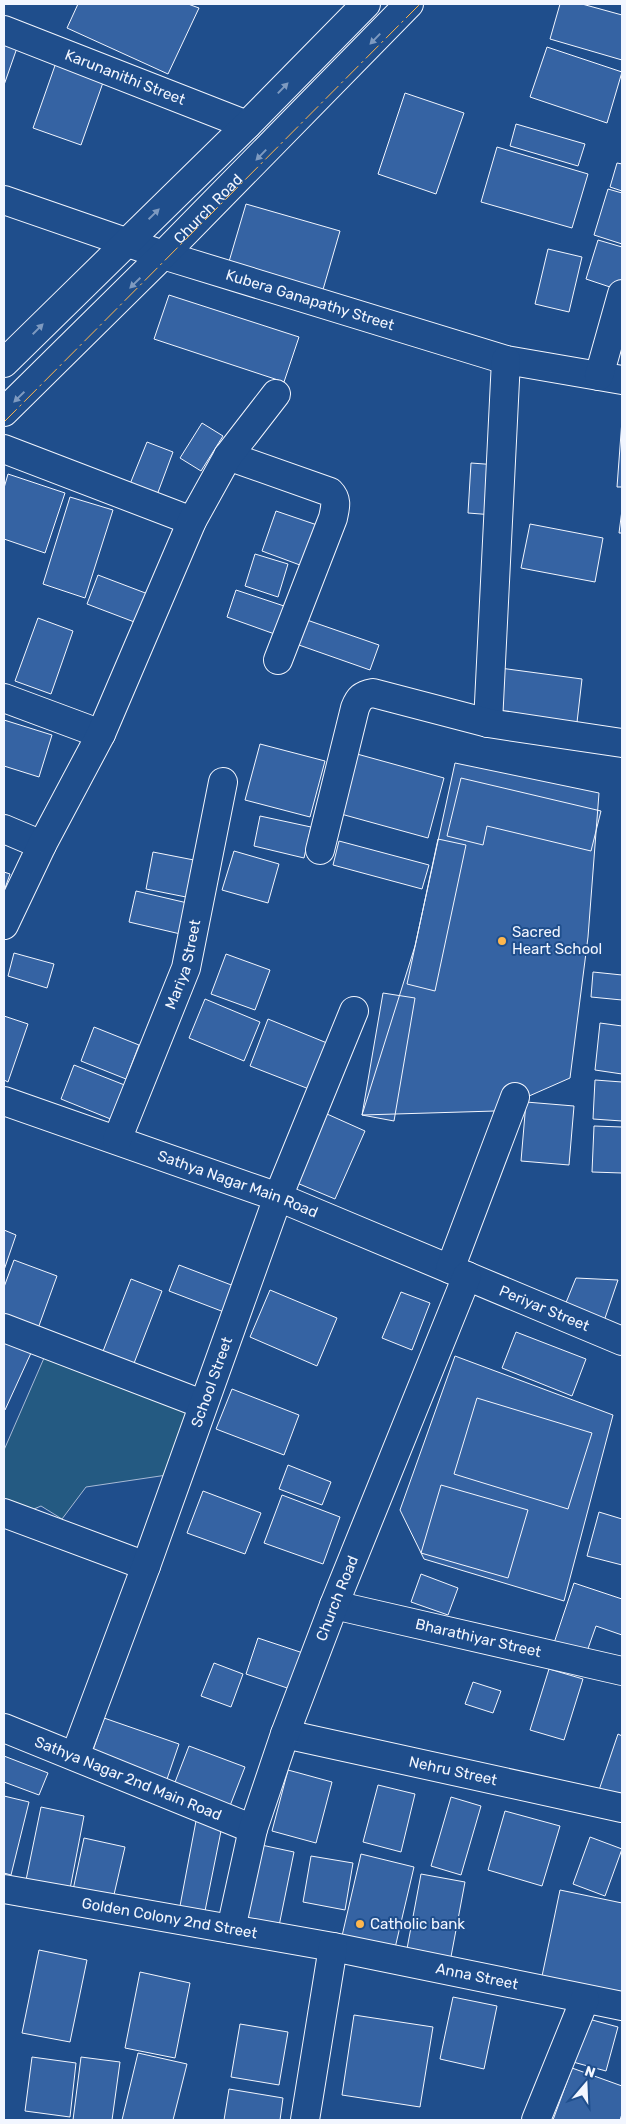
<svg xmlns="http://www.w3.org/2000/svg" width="626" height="2124" font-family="Rubik,sans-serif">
  <rect width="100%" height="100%" fill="#1f4e8c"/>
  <path fill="#245a82" stroke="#a8bbd7" d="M44,1358l146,56 -23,61 -81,12 -24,32 -21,-13 -14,6 -23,-10v-52z"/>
  <path fill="#3563a3" stroke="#f2f6ff" d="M78,4h110l11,4 -31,66 -101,-46z
    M560,4h22l40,11v45l-72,-21z
    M4,40l14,5 -14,40z
    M547,47l75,25 -15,51 -77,-26z
    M58,57l48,17 -25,71 -48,-17z
    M405,93l59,20 -28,81 -58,-20z
    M516,124l69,20 -7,22 -68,-20z
    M497,147l91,27 -16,54 -91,-26z
    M617,163l5,1v27l-12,-4z
    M608,189l14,4v51l-28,-9z
    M246,204l94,27 -18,62 -94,-28z
    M598,240l24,7v31l-3,12 -33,-11z
    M548,249l34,8 -13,55 -34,-8z
    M169,295l130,42 -15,45 -130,-43z
    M622,420v67h-5z
    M202,423l21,13 -22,35 -21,-13z
    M147,442l26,10 -16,43 -27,-11z
    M471,463l27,2 -4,50 -26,-2z
    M8,474l57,19 -20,60 -41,-14v-51z
    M70,497l43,13 -28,88 -42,-14z
    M622,510v23h-3z
    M276,511l47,16 -15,41 -46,-17z
    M530,524l73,14 -8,44 -74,-14z
    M255,554l33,10 -10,33 -33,-11z
    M98,575l50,19 -11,29 -50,-19z
    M236,590l57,19 -10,28 -56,-20z
    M38,618l35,13 -22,63 -36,-13z
    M304,619l75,26 -9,25 -74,-26z
    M500,668l82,11 -6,52 -83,-11z
    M4,720l48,15 -13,42 -35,-11z
    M260,744l65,17 -15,56 -65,-17z
    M357,754l87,24 -16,60 -87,-24z
    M455,763l144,30 -11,144 -18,141 -75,33 -133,4 53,-169z
    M461,778l140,33 -10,40 -104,-25 -4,19 -36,-9z
    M260,816l51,11 -7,31 -50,-12z
    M438,839l28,6 -31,146 -28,-7z
    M339,841l90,24 -7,24 -89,-24z
    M234,851l45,13 -11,39 -46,-13z
    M153,852l46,9 -8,37 -45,-9z
    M4,872l6,2 -6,17z
    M136,891l60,14 -7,31 -60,-14z
    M14,953l40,11 -7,24 -39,-12z
    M226,954l44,16 -15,40 -44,-16z
    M593,972l29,3v25l-31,-3z
    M383,993l32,5 -21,123 -32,-6z
    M205,999l55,23 -16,39 -55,-23z
    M4,1016l24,8 -20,58 -4,-2z
    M268,1019l59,24 -18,46 -59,-23z
    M600,1023l22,3v48l-27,-4z
    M94,1027l45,18 -13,34 -45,-18z
    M74,1065l53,21 -14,34 -52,-21z
    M595,1080l27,2v39l-29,-2z
    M526,1102l48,4 -5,59 -48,-4z
    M327,1114l38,17 -30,68 -38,-16z
    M594,1126l28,1v46l-30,-1z
    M4,1230l12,5 -12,35z
    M14,1260l43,16 -21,58 -32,-12v-35z
    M179,1265l55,21 -10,26 -55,-21z
    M576,1278l42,2 -15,44 -40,-14z
    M131,1279l31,12 -31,80 -31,-12z
    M270,1290l67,28 -20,48 -67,-29z
    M401,1292l29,11 -18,47 -30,-12z
    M516,1332l70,27 -14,37 -70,-28z
    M4,1341l27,12 -26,57h-1z
    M455,1356l158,59 -49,186 -140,-42 -24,-49z
    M232,1389l67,26 -15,40 -68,-26z
    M477,1398l115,35 -24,76 -114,-35z
    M288,1465l43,17 -9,23 -43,-16z
    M441,1485l87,25 -20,68 -87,-25z
    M203,1491l58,22 -16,41 -58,-21z
    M282,1495l58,22 -17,47 -59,-21z
    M599,1512l23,7v46l-35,-9z
    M421,1574l37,14 -10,27 -37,-13z
    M574,1583l48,16v36l-26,-9 -11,31 -32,-11z
    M258,1638l48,16 -13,36 -47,-16z
    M214,1663l29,11 -12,33 -30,-11z
    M549,1669l34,10 -19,61 -34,-10z
    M473,1682l28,9 -8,22 -28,-9z
    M104,1718l75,26 -14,41 -75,-26z
    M618,1734l4,2v69l-25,-9z
    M189,1746l56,21 -17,44 -56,-21z
    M4,1756l44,17 -9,22 -35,-13z
    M288,1770l44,12 -16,61 -44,-12z
    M378,1785l37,9 -14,58 -38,-10z
    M4,1796l25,6 -18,73 -7,-2z
    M451,1797l30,9 -20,69 -30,-9z
    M41,1807l43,9 -14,73 -44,-9z
    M505,1811l55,15 -18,60 -54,-16z
    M196,1821l26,5 -17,85 -25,-5z
    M590,1837l32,12 -17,47 -32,-12z
    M84,1838l41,9 -12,52 -40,-9z
    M252,1843l42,9 -15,74 -42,-9z
    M361,1854l53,13 -19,81 -53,-12z
    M311,1856l42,7 -8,47 -42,-8z
    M421,1874l44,8 -15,80 -44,-8z
    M560,1890l62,13v95l-81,-17z
    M39,1950l48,10 -17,82 -48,-9z
    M140,1972l50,11 -15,75 -50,-10z
    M453,1997l44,9 -13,63 -44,-10z
    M354,2015l79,12 -13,80 -78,-12z
    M585,2018l33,9 -12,44 -33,-9z
    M240,2024l48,8 -9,53 -48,-8z
    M138,2053l49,11 -14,56h-51z
    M32,2057l44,6 -6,54 -45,-6z
    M81,2057l39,5 -8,58h-39z
    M572,2068l50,18v28l-2,6h-67z
    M229,2089l54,9 -3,22h-56z"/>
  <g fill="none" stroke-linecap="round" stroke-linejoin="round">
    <g stroke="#f2f6ff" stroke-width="30">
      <g id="minor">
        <path id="s1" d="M4,30l243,95"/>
        <path id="s2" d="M4,200l159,55 343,105 116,20"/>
        <path d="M4,363l243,-238 119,-121"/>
        <path d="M599,376l23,-82"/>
        <path id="s3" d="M4,412l159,-157 246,-251"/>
        <path d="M4,449l188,72"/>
        <path d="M228,456l102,36c8,8 5,16 3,26l-55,142"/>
        <path d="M4,698l97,36"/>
        <path d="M488,723l18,-363"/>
        <path d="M4,829l38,16"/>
        <path d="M320,850l35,-142c4,-10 7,-13 18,-15l115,30 134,20"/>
        <path d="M4,925l38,-80 59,-111 91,-213 36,-65 48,-62"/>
        <path id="s4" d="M4,1101l274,96 344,144"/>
        <path id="s5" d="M117,1140l69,-172 37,-186"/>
        <path d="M450,1269l65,-172"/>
        <path d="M4,1328l198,76"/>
        <path d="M4,1513l142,53"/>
        <path id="s6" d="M334,1605l288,66"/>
        <path id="s7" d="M4,1728l249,101"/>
        <path id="s8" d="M285,1734l337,74"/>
        <path id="s9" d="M75,1756l71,-190 132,-369 76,-186"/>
        <path id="s10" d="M4,1889l329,58 289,59"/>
        <path id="s11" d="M231,1929l22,-100 32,-95 49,-129 133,-329"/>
        <path d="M305,2120l28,-173"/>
        <path d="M536,2120l49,-121"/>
      </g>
    </g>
    <use href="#minor" stroke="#1f4e8c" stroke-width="28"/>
    <path stroke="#ffb74d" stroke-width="1" stroke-dasharray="18 4 2.5 4" stroke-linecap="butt" d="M4,422l416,-418"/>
  </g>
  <defs><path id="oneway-solid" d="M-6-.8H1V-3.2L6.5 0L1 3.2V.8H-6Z" transform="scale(1.25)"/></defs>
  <g fill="#7e9ac0">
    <use href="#oneway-solid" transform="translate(375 39) rotate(134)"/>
    <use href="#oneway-solid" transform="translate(283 88) rotate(-46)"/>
    <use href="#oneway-solid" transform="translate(261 155) rotate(134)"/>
    <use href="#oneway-solid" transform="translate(154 214) rotate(-44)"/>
    <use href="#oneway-solid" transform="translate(135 283) rotate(136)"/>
    <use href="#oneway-solid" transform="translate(38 329) rotate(-45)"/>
    <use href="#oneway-solid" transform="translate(19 397) rotate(136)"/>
  </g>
  <g fill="#ffb74d" stroke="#1f4e8c" stroke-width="2">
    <circle cx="502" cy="941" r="5"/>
    <circle cx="360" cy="1924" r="5"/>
  </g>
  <g text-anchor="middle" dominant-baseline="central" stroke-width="4" stroke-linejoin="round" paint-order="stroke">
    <g font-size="15" fill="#f2f6ff" stroke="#1f4e8c">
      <text stroke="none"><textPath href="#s1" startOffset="130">Karunanithi Street</textPath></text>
      <text stroke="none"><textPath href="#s3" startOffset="288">Church Road</textPath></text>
      <text stroke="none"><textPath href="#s2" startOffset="322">Kubera Ganapathy Street</textPath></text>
      <text stroke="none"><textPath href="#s5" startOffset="188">Mariya Street</textPath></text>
      <text stroke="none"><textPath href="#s4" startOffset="248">Sathya Nagar Main Road</textPath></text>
      <text stroke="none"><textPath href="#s4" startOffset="579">Periyar Street</textPath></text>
      <text stroke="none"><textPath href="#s9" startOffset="398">School Street</textPath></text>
      <text stroke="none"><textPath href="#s11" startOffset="348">Church Road</textPath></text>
      <text stroke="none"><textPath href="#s6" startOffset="148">Bharathiyar Street</textPath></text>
      <text stroke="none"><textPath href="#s8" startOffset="172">Nehru Street</textPath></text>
      <text stroke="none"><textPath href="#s7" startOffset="134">Sathya Nagar 2nd Main Road</textPath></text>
      <text stroke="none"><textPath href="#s10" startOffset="168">Golden Colony 2nd Street</textPath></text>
      <text stroke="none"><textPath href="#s10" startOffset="481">Anna Street</textPath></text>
    </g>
    <g font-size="15" fill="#f2f6ff" stroke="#1f4e8c" text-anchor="start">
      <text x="512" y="932">Sacred<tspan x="512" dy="17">Heart School</tspan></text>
      <text x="370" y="1924">Catholic bank</text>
    </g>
  </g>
  <rect width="626" height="2124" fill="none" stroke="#f2f6ff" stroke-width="10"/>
  <g transform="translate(586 2084) rotate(19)" stroke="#1f4e8c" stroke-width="4" paint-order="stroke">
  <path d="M0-4L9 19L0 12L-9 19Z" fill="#f2f6ff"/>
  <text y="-8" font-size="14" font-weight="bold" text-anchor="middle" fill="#f2f6ff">N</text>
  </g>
</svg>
